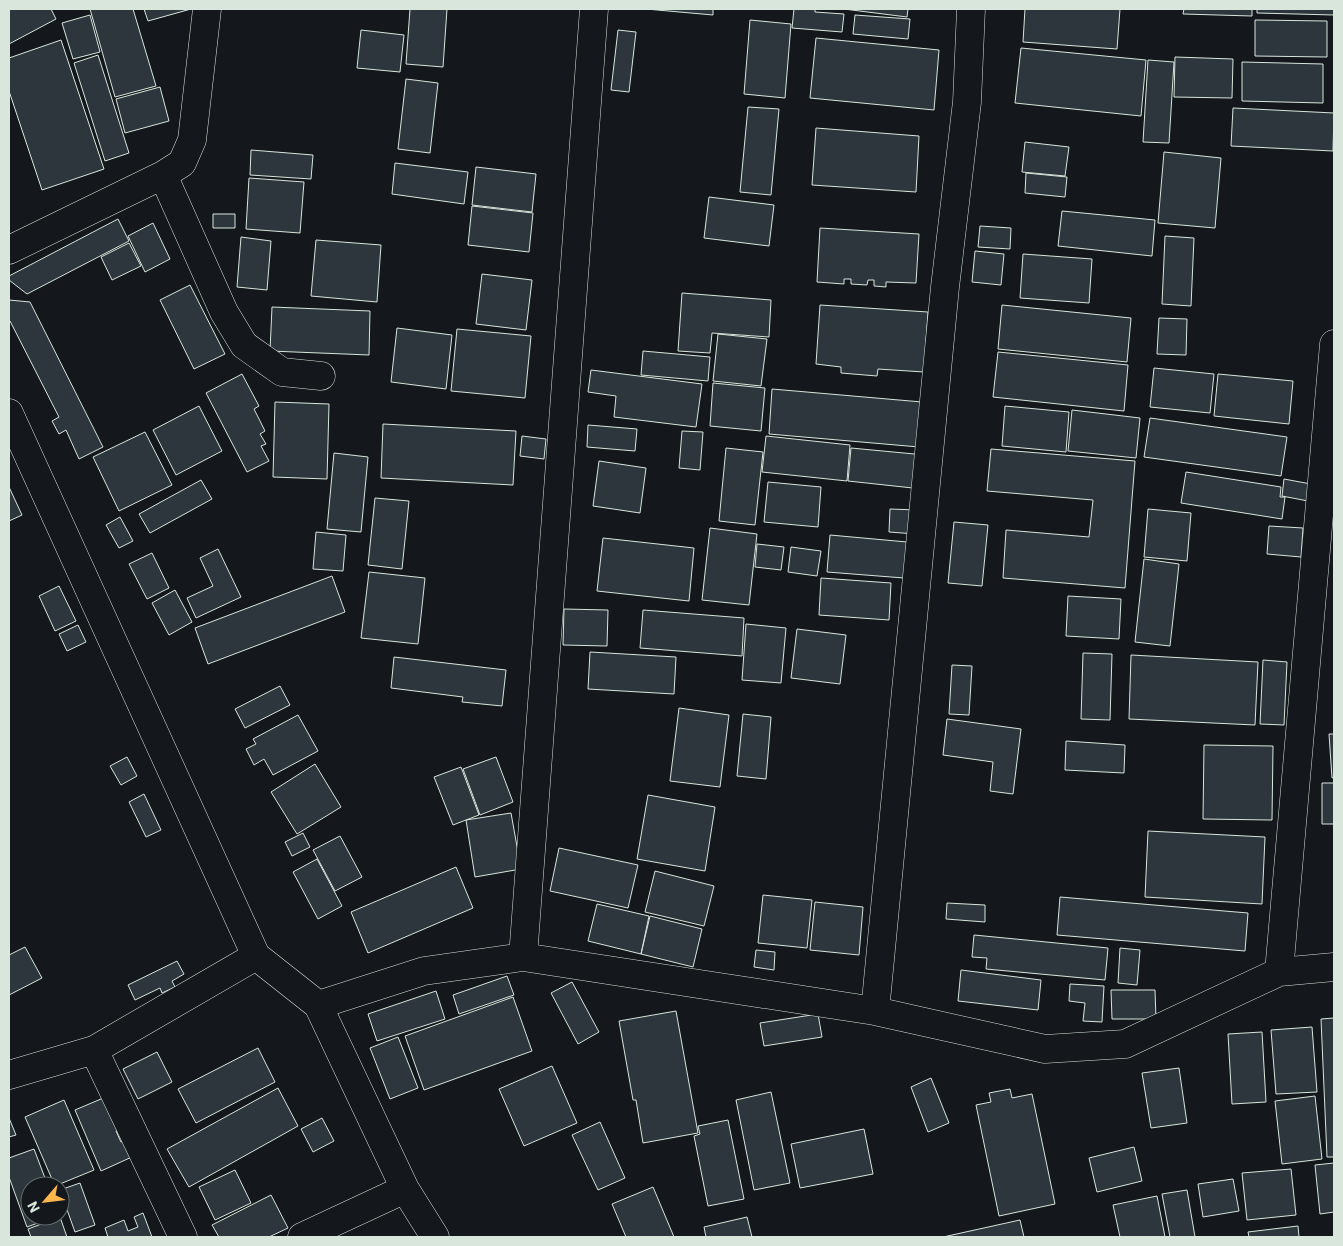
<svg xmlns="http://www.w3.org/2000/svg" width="1343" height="1246" font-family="Roboto,sans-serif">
  <rect width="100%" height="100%" fill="#14181c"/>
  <path fill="#2c363c" stroke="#d8e6dc" d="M9,9h42l5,10 -47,25z
    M90,9h43l23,77 -41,11z
    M144,9h47l-43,12z
    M410,9h37l-4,58 -37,-3z
    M646,9h67v6z
    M794,9h21v3l29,2 -2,18 -50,-4z
    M844,9h64l-1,8z
    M1025,9h95l-3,40 -94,-7z
    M1184,9h68v7l-69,-2z
    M1257,9h77v6l-77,-2z
    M90,15l10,37 -27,7 -11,-36z
    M855,15l55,4 -2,20 -55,-5z
    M750,20l41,4 -6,74 -41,-4z
    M1255,20l72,1v36l-72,-1z
    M361,30l43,5 -4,37 -43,-4z
    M618,30l18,2 -7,60 -18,-2z
    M816,38l123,12 -5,60 -124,-12z
    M61,40l43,129 -62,21 -33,-99v-33z
    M1021,48l125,12 -5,56 -126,-13z
    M98,55l31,98 -24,8 -31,-98z
    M1175,57l58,2 -1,39 -58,-1z
    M1148,60l26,2 -5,81 -26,-1z
    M1242,62l81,2v39l-81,-2z
    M406,79l32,4 -8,70 -32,-4z
    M160,87l9,34 -44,12 -9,-34z
    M748,107l31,2 -8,86 -31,-3z
    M1233,108l101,5 -1,38 -102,-5z
    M816,128l103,8 -3,56 -104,-7z
    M1025,142l44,5 -4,29 -43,-4z
    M251,150l62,5 -2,24 -61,-4z
    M1164,152l57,6 -6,70 -57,-5z
    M395,163l73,9 -4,32 -72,-10z
    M476,167l60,7 -4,38 -60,-7z
    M1026,173l41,4 -2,20 -40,-4z
    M249,178l55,4 -4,51 -54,-4z
    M709,197l65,8 -5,41 -65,-8z
    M472,206l61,7 -4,39 -61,-7z
    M1062,211l93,9 -3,36 -94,-10z
    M213,214h22v14h-22z
    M118,219l11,22 -102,53 -18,-14v-4z
    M153,223l17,36 -25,13 -17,-36z
    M980,226l31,2 -1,21 -32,-2z
    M820,228l99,6 -3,49 -30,-1v5l-12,-1v-6h-6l-1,5 -16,-1v-5h-7v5l-27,-2z
    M1165,236l29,2 -3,68 -29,-2z
    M241,237l30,4 -4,49 -30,-3z
    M316,240l65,5 -4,57 -66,-6z
    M129,243l12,23 -29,14 -11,-23z
    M975,251l29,3 -3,31 -29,-3z
    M1023,254l69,5 -3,44 -69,-5z
    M482,274l50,6 -6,50 -50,-6z
    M190,285l35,69 -31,15 -34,-69z
    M682,293l89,7 -2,37 -57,-4 -2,20 -32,-2z
    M9,300l21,2 73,145 -24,12 -13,-29 -7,4 -7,-13 7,-4 -49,-96h-1z
    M820,305l108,7 -4,60 -46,-3 -1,7 -36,-3v-6l-25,-3z
    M1002,305l129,13 -4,44 -129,-13z
    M272,307l98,4 -1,44 -99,-4z
    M1159,318l28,1 -1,36 -29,-1z
    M397,328l55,7 -6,54 -55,-7z
    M457,329l74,7 -6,62 -74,-7z
    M718,334l49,5 -6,47 -48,-5z
    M643,351l67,6 -2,24 -67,-6z
    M998,352l130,13 -4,46 -131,-14z
    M1154,368l60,6 -4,39 -60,-6z
    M591,370l111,14 -6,43 -82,-10 2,-21 -28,-4z
    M242,374l17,32 -5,3 11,22 -5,3 6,10 -5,2 8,15 -22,11 -41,-79z
    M1218,374l75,7 -4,43 -75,-8z
    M713,383l52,5 -4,43 -51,-5z
    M772,389l150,13 -3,45 -150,-13z
    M275,402l54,2 -2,75 -54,-2z
    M199,406l23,45 -46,24 -23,-45z
    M1005,406l64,6 -3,40 -64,-6z
    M1072,410l68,8 -4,40 -68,-7z
    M1150,418l137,19 -6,39 -137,-19z
    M383,424l133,7 -3,54 -132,-7z
    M588,425l49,4 -2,22 -48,-4z
    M682,431l21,1 -3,38 -21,-2z
    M145,432l27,53 -53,26 -26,-54z
    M522,436l24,3 -2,20 -24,-3z
    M766,436l84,9 -3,36 -85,-9z
    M726,448l37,4 -8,73 -36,-4z
    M851,448l74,7 -3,34 -74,-8z
    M991,449l144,12 -10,127 -122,-10 3,-48 83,7 4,-37 -106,-9z
    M334,453l34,4 -7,75 -34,-3z
    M599,461l47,7 -6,45 -47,-7z
    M1186,472l95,15 -1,10h5l-3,22 -101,-16z
    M1284,479l27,5 -3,17 -26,-5z
    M201,480l11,19 -62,34 -11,-19z
    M768,482l53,5 -3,40 -54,-5z
    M9,487l13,28 -13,6z
    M375,498l34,3 -7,68 -34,-4z
    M890,509l27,1 -1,24 -27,-2z
    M1148,509l43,4 -4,48 -43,-4z
    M120,517l13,24 -14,7 -13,-23z
    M954,522l34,3 -6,61 -34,-3z
    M1269,526l34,2 -2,29 -34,-3z
    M710,528l47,6 -8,71 -47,-5z
    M316,532l30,3 -3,36 -30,-2z
    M830,535l77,7 -3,36 -77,-6z
    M603,538l91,10 -5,53 -92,-10z
    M757,544l27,3 -3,23 -26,-3z
    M791,547l30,4 -4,25 -29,-4z
    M218,549l23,48 -45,21 -9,-20 26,-12 -13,-28z
    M152,553l17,35 -22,11 -18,-35z
    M1144,559l35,5 -9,82 -35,-4z
    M369,572l56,6 -7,66 -57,-6z
    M332,576l13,36 -137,52 -13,-36z
    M821,578l70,5 -2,37 -70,-5z
    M59,586l17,35 -21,10 -16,-35z
    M175,590l17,32 -23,13 -17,-32z
    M1068,596l53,3 -2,40 -53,-3z
    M564,609l44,1 -1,36 -44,-1z
    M643,610l101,8 -2,38 -102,-8z
    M746,624l40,4 -5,55 -39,-3z
    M78,625l8,17 -19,9 -8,-17z
    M797,629l49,6 -6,49 -49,-6z
    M590,652l86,5 -2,37 -86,-5z
    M1083,653l29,1 -2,66 -29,-1z
    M1131,655l127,7 -3,63 -126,-6z
    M394,657l112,13 -4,36 -40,-4 1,-5 -72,-9z
    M1263,660l24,2 -3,63 -24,-1z
    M952,665l20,1 -3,49 -20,-1z
    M280,686l10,19 -45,23 -10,-19z
    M679,708l50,7 -9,72 -50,-6z
    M743,714l28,3 -5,62 -29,-3z
    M298,715l20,36 -45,24 -9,-16 -10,6 -8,-16 10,-5 -3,-5z
    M947,719l74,10 -8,65 -23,-3 3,-29 -50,-7z
    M1329,734h5v43l-2,1z
    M1066,741l59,4 -1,28 -59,-3z
    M1204,745l69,1 -1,74 -69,-1z
    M127,757l10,19 -16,9 -11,-19z
    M496,757l17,45 -33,13 -17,-46z
    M315,764l26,43 -44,27 -26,-42z
    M461,767l18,48 -26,10 -19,-48z
    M1322,783h12v41h-12z
    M144,794l17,36 -15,7 -17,-35z
    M648,795l67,12 -10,64 -68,-12z
    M511,813l10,56 -46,8 -9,-57z
    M1148,831l117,6 -3,67 -117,-7z
    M303,833l7,14 -18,9 -7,-14z
    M340,836l22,41 -27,14 -22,-41z
    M559,848l79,17 -10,43 -78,-17z
    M317,859l25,47 -24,13 -25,-47z
    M456,867l17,41 -105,45 -17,-41z
    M655,871l59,15 -10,40 -59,-14z
    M763,895l49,5 -5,48 -49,-5z
    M1060,897l188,16 -3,38 -188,-16z
    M815,902l48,5 -4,48 -49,-5z
    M947,903l38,2v17l-39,-3z
    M597,904l52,12 -8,38 -53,-13z
    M650,916l52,13 -9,38 -52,-13z
    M974,935l134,13 -3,32 -119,-11 1,-11 -15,-1z
    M25,947l17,31 -33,17v-40z
    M1120,948l20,2 -3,35 -19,-2z
    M756,950l19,2 -1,18 -20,-3z
    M177,961l7,13 -12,7 3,6 -13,6 -2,-5 -25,12 -7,-15z
    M961,970l80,10 -3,30 -80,-9z
    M507,976l7,19 -55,19 -6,-19z
    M572,982l27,50 -21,12 -27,-51z
    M1070,984l34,2 -2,36 -19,-1 2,-18 -16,-2z
    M1111,990h44l1,29h-44z
    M436,991l9,28 -68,22 -9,-27z
    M513,997l19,54 -108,39 -19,-54z
    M676,1011l22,122 -55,10 -7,-43h-3l-14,-79z
    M818,1014l4,23 -58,9 -4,-23z
    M1334,1018v139h-7l-6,-138z
    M1312,1027l5,65 -41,2 -5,-64z
    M1262,1032l4,70 -34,2 -4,-70z
    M398,1037l20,51 -28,11 -20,-51z
    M258,1048l17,34 -79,41 -18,-34z
    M157,1052l15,30 -34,17 -15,-30z
    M552,1066l25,57 -53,23 -25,-57z
    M1179,1068l8,55 -36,5 -9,-55z
    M931,1078l18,45 -21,9 -17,-45z
    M278,1088l20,38 -109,61 -22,-38z
    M1010,1089l2,9 20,-4 23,110 -56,12 -23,-111 15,-3 -2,-9z
    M771,1092l19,91 -36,7 -18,-90z
    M108,1096l14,32 -6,3 5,11 6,-2 7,16 -33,15 -26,-61z
    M1315,1096l7,63 -40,5 -7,-63z
    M64,1100l30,70 -39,16 -30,-69z
    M9,1118l7,17 -7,2z
    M322,1118l12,23 -21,11 -12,-23z
    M728,1120l16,79 -36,7 -14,-70 6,-2 -2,-8z
    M600,1122l25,56 -27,12 -26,-55z
    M864,1129l9,45 -73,14 -9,-44z
    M1134,1147l8,34 -45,11 -8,-34z
    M34,1149l14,37h-18v30h27l-30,11 -18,-50v-19z
    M1334,1163v49l-14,2 -5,-49z
    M1291,1169l5,46 -49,5 -5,-47z
    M235,1170l16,33 -36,17 -16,-33z
    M1233,1179l6,32 -36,6 -5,-33z
    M80,1183l15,42 -20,7 -15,-42z
    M653,1187l21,50h-48l-14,-33z
    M1187,1190l8,47h-25l-8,-43z
    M271,1195l17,33 -19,9h-50l-7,-12z
    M1157,1196l8,41h-45l-7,-32z
    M143,1213l9,24h-44l-3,-9 19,-8 4,11 10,-4 -4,-10z
    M60,1217l7,20h-36l-3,-8z
    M747,1217l5,20h-46l-2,-10z
    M1020,1220l4,17h-81z
    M1298,1226l1,11h-50l-1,-5z"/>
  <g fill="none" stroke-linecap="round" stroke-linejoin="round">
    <g stroke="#d8e6dc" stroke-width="29">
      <path id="street" d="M163,175l61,137 20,33 38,27 39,4
        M9,250l154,-75 19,-12 10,-23 15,-131
        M9,413l247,543 62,49 87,184 30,48
        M523,957l71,-948
        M1279,972l55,-628
        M318,1005l106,-34 99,-14 352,54 170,38 80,-5 154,-72 55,-5
        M875,1011l70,-724 22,-185 4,-93
        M94,1050l89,187
        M9,1075l85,-25 162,-94
        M302,1237l103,-48"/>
    </g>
    <use href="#street" stroke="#14181c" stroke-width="28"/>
  </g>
  <rect width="1343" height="1246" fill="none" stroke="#d8e6dc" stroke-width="20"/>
  <g transform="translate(45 1201) rotate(242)"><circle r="24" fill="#14181c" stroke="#626a69"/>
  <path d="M0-4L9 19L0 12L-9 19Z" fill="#ffb74d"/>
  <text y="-8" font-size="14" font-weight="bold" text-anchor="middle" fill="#d8e6dc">N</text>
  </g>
</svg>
